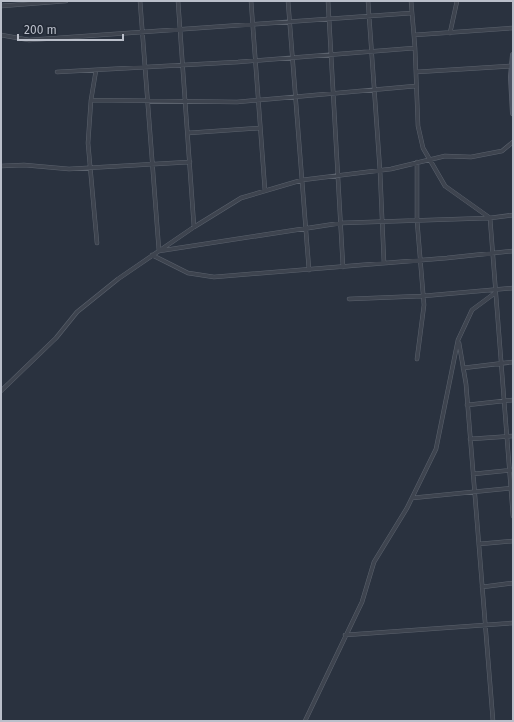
<svg xmlns="http://www.w3.org/2000/svg" width="514" height="722" font-family="'Fira Sans',sans-serif">
  <rect width="100%" height="100%" fill="#2a323f"/>
  <g fill="none" stroke-linecap="round" stroke-linejoin="round">
    <g stroke="#5b626d" stroke-width="4.5">
      <path id="street" d="M140,1l19,250 182,-28 149,-5 23,-3
        M178,1l16,226
        M251,1l14,190
        M288,1l21,269
        M328,1l15,266
        M368,1l12,170 4,92
        M411,1l4,47 3,78 5,22 22,38 45,32 23,298
        M1,6l65,-5
        M450,33l7,-32
        M1,35l28,5 383,-27
        M414,35l99,-7
        M96,70l-5,30 -3,43 9,100
        M57,72l181,-10 177,-14
        M416,72l96,-6
        M91,100l146,2 179,-16
        M188,133l72,-5
        M417,162v58l7,85 -7,54
        M1,166l23,-1 45,4 121,-7
        M152,255l36,18 26,4 233,-19 66,-7
        M349,299l74,-3 90,-8
        M459,343l7,41 27,337
        M463,368l50,-6
        M1,391l55,-53 21,-26 41,-33 76,-52 47,-29 61,-18 89,-11 54,-13 26,1 31,-6 11,-9
        M467,405l46,-5
        M470,439l43,-3
        M473,474l40,-4
        M412,498l101,-10
        M479,544l34,-3
        M482,587l31,-4
        M345,635l168,-12
        M305,721l57,-119 12,-40 33,-54 29,-59 22,-109 14,-30 23,-17"/>
    </g>
    <g stroke="#5b626d" stroke-width="6">
      <path id="secondary" d="M513,55l-2,22 2,36"/>
    </g>
    <use href="#street" stroke="#3e444f" stroke-width="3.5"/>
    <use href="#secondary" stroke="#4c5362" stroke-width="5"/>
  </g>
  <rect width="514" height="722" fill="none" stroke="#babfca" stroke-width="4"/>
  <path d="M18 34v6h105v-6" fill="none" stroke="#babfca" stroke-width="2"/>
  <text x="24" y="34" font-size="12" fill="#babfca" stroke="#222935" stroke-width="3" paint-order="stroke">200 m</text>
</svg>
